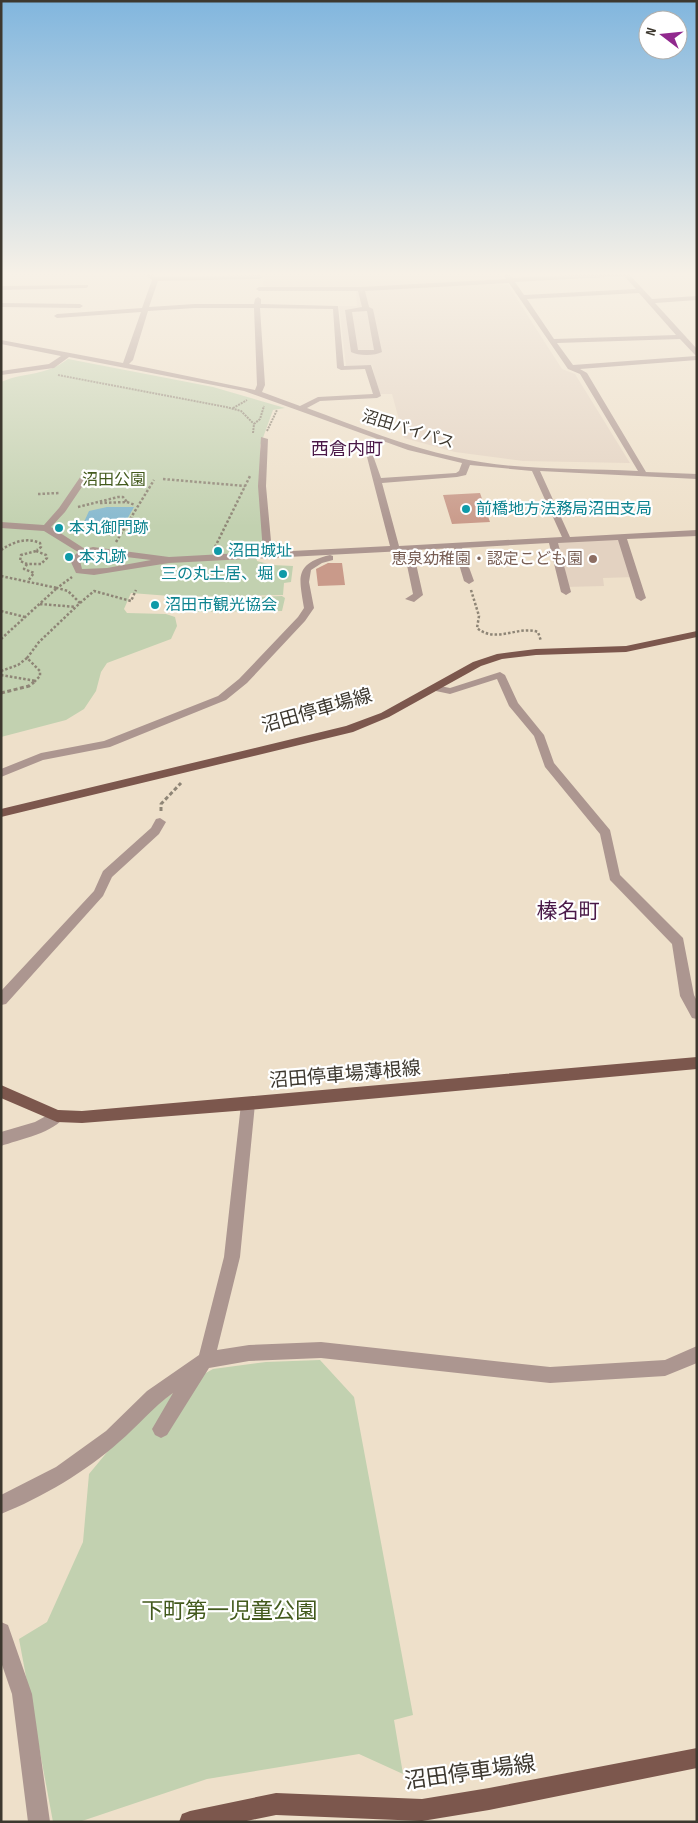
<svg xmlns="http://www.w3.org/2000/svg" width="698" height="1823" font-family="'Sofia Sans Condensed','Noto Sans JP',sans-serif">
  <rect width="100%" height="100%" fill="#eee0ca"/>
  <path fill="#e3d2c1" d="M265,272h234l5,7 -144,9 -92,-1 -5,-1z
    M496,284l12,1 54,84 13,5 55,89 -107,-2 -68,-9 -51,-14 -12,-44h-13l-7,-29 -26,1 -7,-60h18l-1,-16z
    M619,537l16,40 -32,1 1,8 -39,1 -12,-47z"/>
  <path fill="#c2d1b0" d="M68,359l145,28 72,21 -12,2 -13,36 4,101 -8,7 1,7 15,4 21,1 -2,16 -7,1 -1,12 -100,2 -52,-4 -7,16 3,4 39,1 9,3 2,9 -6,13 -64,24 -6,9 -5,19 -12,18 -18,11 -65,17v-355c26,-11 43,-5 67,-23z
    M282,596l3,2 -3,13 -98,1 -2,-2 6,-11z
    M320,1360l34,37 59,318 -19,5 9,54 -44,-20 -152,25 -128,43h-26l-34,-183 28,-17 36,-80 6,-68 24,-29 38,-36 33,-24 29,-16 53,-7z"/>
  <path fill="#87b9cf" d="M107,507h27l-8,14 -27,3 -15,-2 5,-11z"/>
  <path fill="#c99a8a" d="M480,493l10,29 -38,2 -9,-29z
    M328,563h14l3,22 -27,1 -2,-17z"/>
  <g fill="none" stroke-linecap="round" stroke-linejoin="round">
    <path stroke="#8e8576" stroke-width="2" stroke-dasharray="2 1" stroke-linecap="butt" d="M58,375l168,32 15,4 13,13
      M233,408l14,-8
      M267,431l10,-21
      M253,433l1,-9 6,-5 4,-13"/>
    <path stroke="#8e8576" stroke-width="2.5" stroke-dasharray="2.5 2" stroke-linecap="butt" d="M163,479l82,7
      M38,494l21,-1
      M100,503l27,-1 8,3
      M78,507l40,-10h5l4,5
      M116,542l38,-62
      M215,547l35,-71
      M1,550c12,-8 25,-13 39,-7l1,4 -4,3
      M36,551l10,4 1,3 -6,6h-14l-7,-3 1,-6z
      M27,564l-3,5 10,4 -6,8
      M1,576l56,12 -56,51
      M471,590l8,26 -2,12c19,16 41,-3 61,4l3,9
      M80,603l14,-12 37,10 5,-11
      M40,604l36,3
      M1,611l24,6
      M27,658l12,-16 41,-39 -12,-12 -11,-3 15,-11
      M1,671l17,-6 9,-7 13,13v5l-7,7
      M1,675l35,6"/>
    <path stroke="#8e8576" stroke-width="3" stroke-dasharray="4 2.5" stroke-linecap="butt" d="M1,693l28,-7 5,-4
      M161,811v-7l20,-21"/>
    <path fill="#ac9690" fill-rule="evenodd" d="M1,272h85l-3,2 -82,1z
      M141,272h7l8,5 104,-2 3,2 -3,2 -102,2 -9,26 46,-3h59l1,-5 3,-2 3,2v5l77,2 6,60 27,-1 10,31 -4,2 -57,3 -13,7c49,18 97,38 148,49 59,14 123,11 183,14l-58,-97 -12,-5 -59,-86 -144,8 4,16 4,2 9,43c-7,4 -24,4 -31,0l-6,-42 17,-3 -4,-16h-99l-3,-2 3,-2h102l145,-8 -4,-7h6l5,6 114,-6 25,27 45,-3v4l-42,3 42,46v11l-117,9 7,4 59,99 51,2v5l-157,-8 30,66 127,-7v6l-70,3 19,59 -5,3 -5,-3 -18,-58 -60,3 13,49 -5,3 -5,-3 -12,-49 -87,5 12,33 -5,3 -5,-3 -10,-33 -41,2 10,45 -9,7 -9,-3 8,-5 -9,-43 -235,12 -75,12 -18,-2 -6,-13 8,-8 -34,-21 -43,-3v-6l43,3 15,-17 26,-38 7,2 -27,40 -14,15 34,22 8,-2 76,10 94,-5 -5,-66 3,-49 7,2 -2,47 6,66 118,-6 -23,-89 -5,-10 1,-2 7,2 11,31 75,-5 3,-2 3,-8 -54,-13 -164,-59 -175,-34 -15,11 -53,7v-4l48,-7 12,-8 -60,-12v-4l122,23 18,-51 -84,6 -3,-2 3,-2 85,-6 10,-28zM624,276l12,13 -112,6 -9,-13zM639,293l37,42 -122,4 -27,-40zM195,308h59l3,77 -2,5 -126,-26 4,-4 15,-49zM260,308l73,1 4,59 4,2 24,-1 8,25 -55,3 -18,9 -38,-14 3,-7zM367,311l7,39h-16l-6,-38zM680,339l16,17 -123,9 -16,-22zM470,465l62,6 30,66 -163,9 -17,-63 75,-6 9,-2zM93,553l58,7 -44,8 -25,1 -2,-8 7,-7z
      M88,285v2l-2,1 -85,2v-4z
      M1,303l79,1 3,2 -3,2 -78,-1z
      M330,555l3,1v4l-11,3 -11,7 -2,12 5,26 -9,13 -58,62 -21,17 -116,47 -67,13 -42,17v-8l40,-16 63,-12 114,-45 21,-17 59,-62 6,-9c-5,-31 -10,-44 26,-53z
      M500,672l5,3 13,28 26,32 10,28 56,67 10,45 63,63 11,57 3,6v18l-5,-1 -12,-22 -8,-52 -62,-64 -10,-46 -55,-67 -11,-31 -25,-30 -12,-27 -47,15 -19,-4 -1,-2 5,-3 15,3z
      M160,818l6,4 -7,12 -47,43 -9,19 -97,108 -5,1v-14l93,-100 9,-20 48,-43 5,-9z
      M248,1098l5,2 2,4 -15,153 -23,93 32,-5 72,-3 229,25 115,-7 32,-14v17l-32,13 -115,7 -229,-25 -72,3 -40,7 -42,67 -6,3 -6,-3 -3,-6 21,-36c-20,14 -35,33 -54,49 -32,29 -78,56 -118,72v-19l55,-28 50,-36 41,-40 52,-36 25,-98 17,-153 2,-4z
      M57,1110l5,1 2,5c-7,16 -46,24 -63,30v-14l34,-10z
      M1,1622l7,3 24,69 18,128h-22l-16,-128 -11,-32z"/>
    <path fill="#7c574d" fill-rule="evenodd" d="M697,631v6l-71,15 -90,3 -34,4 -21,7 -92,51 -36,15 -352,85v-8l345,-83 35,-13 92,-51 24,-8 39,-5 90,-3z
      M697,1057v12l-449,41 -166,13 -25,-1 -56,-24v-13l57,25 24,1z
      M697,1748v20l-208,42 -67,11 -146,-6 -34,7h-63l3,-8 8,-3 86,-18 146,6 67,-11z"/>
  </g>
  <linearGradient id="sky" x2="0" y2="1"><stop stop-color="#81b6de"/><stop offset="0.52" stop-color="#f7f1e7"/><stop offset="1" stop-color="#f7f1e7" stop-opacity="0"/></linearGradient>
  <rect width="698" height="527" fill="url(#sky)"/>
  <g fill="#0f9aa8" stroke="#fff" stroke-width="2">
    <circle cx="466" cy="509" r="5"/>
    <circle cx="59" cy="528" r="5"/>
    <circle cx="218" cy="551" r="5"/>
    <circle cx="69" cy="557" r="5"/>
    <circle cx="283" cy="574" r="5"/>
    <circle cx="155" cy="605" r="5"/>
  </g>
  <circle fill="#8d6e63" stroke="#fff" stroke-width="2" cx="593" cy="559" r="5"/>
  <g text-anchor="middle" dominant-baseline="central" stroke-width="4.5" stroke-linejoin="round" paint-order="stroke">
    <g font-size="16" fill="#3d382f" stroke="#fff">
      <text transform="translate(408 430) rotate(17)">沼田バイパス</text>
    </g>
    <g font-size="16" fill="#435a1d" stroke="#fff">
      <text x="114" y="480">沼田公園</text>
    </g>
    <g font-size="16" fill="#0d838f" stroke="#fff" text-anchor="start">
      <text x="476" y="509">前橋地方法務局沼田支局</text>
      <text x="69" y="528">本丸御門跡</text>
      <text x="228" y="551">沼田城址</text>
      <text x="79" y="557">本丸跡</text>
      <text x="273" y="574" text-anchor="end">三の丸土居、堀</text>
      <text x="165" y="605">沼田市観光協会</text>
    </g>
    <g font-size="16" fill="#785e54" stroke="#fff" text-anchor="end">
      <text x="583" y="559">恵泉幼稚園・認定こども園</text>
    </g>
    <g font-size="18" fill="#4a1948" stroke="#fff">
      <text x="347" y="449">西倉内町</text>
    </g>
    <g font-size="19" fill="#3d382f" stroke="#fff">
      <text transform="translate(317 711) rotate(-16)">沼田停車場線</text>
      <text transform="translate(345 1075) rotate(-5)">沼田停車場薄根線</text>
    </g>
    <g font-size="21" fill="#4a1948" stroke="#fff">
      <text x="568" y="911">榛名町</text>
    </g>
    <g font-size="22" fill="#435a1d" stroke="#fff">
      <text x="229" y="1611">下町第一児童公園</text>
    </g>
    <g font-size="22" fill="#3d382f" stroke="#fff">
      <text transform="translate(470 1773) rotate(-8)">沼田停車場線</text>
    </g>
  </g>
  <rect width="698" height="1823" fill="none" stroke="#3d382f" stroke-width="5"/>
  <g transform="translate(663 35) rotate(286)"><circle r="24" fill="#ffffff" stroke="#b1afac"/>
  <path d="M0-4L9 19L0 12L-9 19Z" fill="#91298e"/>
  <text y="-8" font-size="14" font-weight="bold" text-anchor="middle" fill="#3d382f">N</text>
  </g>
</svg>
